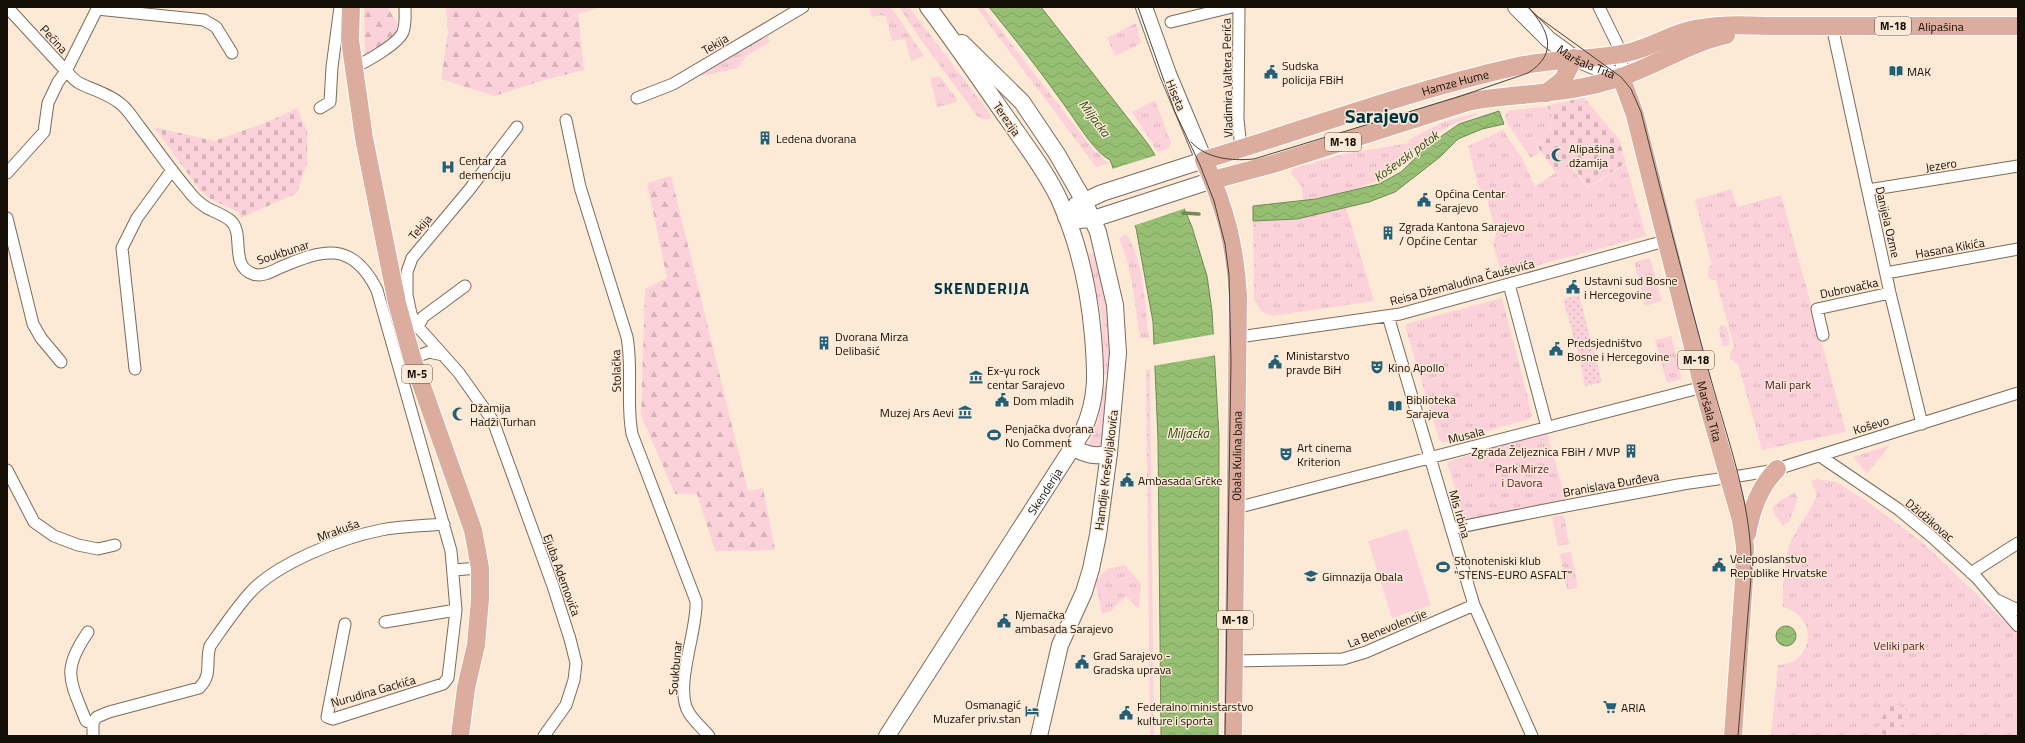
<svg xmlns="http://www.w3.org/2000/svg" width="2025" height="743" font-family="'Titillium Web',sans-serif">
  <defs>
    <pattern id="grass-tufts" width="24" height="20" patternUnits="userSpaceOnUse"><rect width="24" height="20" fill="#fbd2d9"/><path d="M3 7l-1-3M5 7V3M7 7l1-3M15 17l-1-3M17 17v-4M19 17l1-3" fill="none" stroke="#d6b3b9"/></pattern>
    <pattern id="forest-firs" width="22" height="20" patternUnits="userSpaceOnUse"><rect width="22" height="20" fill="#fbd2d9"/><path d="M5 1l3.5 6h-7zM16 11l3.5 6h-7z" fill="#d6b3b9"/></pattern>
    <pattern id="cemetery-stones" width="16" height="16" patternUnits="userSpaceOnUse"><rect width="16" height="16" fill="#fbd2d9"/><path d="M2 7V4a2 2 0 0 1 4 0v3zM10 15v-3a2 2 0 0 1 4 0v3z" fill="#d6b3b9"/></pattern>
    <pattern id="garden-dots" width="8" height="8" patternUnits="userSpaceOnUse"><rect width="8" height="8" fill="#fbd2d9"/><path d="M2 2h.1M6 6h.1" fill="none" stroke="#d6b3b9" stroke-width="1.8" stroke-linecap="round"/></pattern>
    <pattern id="water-waves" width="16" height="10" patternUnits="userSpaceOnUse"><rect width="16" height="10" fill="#96bf74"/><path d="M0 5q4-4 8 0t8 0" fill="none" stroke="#80a363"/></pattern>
  </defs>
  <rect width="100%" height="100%" fill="#fdead6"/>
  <path fill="url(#grass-tufts)" d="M869,7h22l33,49 -13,5 -6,-22 -13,2 -6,-25 -6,-1 -8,2z
    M899,7h10l82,108v4h-10l-4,-3 -56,-76z
    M976,7h7l112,145h3l6,8 6,3 -14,4z
    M1136,23l5,20 -26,13 -8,-18z
    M767,34l3,8 -24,14 -8,12 -36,8 -7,-1z
    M940,76l16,22 1,4 -20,5 -7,-29z
    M1155,100l16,43 -2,5 -11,4 -26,-40z
    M1547,107l5,7 -1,21 -15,11 4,6 -9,6 -24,-35 -2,-8 5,-5z
    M1477,113v2c-16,5 -33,12 -46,23 -12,10 -23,23 -36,32 -27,18 -61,26 -92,31l-1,-14 -11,-14 1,-4 52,-15 65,-11 -1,-3 35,-18z
    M1503,130l19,28 13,29 33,-23 20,24 38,-24 20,72 -133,36 -12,1 -8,-29 3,-10 -10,-40 -8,-8 -10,-40z
    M1731,189l6,18 44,-12 65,237 -84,18 -24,-86 -8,-5v-6l4,-7 -2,-7 -16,-59h-4l-4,-3v-9l4,-3 -17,-65z
    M1346,207l28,94 -101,15 -11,-4 -8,-12 -1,-79 42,-1z
    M1127,235c17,26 18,73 22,103h-9c-5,-34 -7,-67 -21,-100z
    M1094,252l4,6 10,41 3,76h-8l-1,-56 -14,-65z
    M1650,258l12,43 -17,5 -11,-44z
    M1502,298l30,116 -2,5 -87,24 -4,-4 -34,-113 1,-2z
    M1721,325l4,1c3,4 6,15 4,19l-4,2 -3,-2 -3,-17z
    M1671,336l11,43 -15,4 -12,-43z
    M1146,370h4l4,366h-4z
    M1103,386h7l-9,64 -13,-4 11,-28z
    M1547,431l19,71 -102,18 -17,-58z
    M1890,445l-23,29 -14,-17z
    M1816,479l21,3 32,21 53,39 96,92v102h-247l7,-71c37,-1 41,-49 5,-58 0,-19 0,-42 6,-61 7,-18 21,-33 28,-51l-6,-14z
    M1794,493l2,1 2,4 -9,24 -6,3 -9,-11 -1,-7 4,-4z
    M1564,515l5,29 -11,2 -6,-29z
    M1571,552l7,35 -11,3 -7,-36z
    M1125,565l16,19 -2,25 -13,-13 -15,15 -9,3 -7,-32 12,-13z"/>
  <path fill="url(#forest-firs)" d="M364,7h23l11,17 -5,18 -28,16z
    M446,7h157l-25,7 6,56 -40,10 -50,16 -53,-17 7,-46z
    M671,176l77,315 15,-3 12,62 -60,1 -18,-57h-22l-34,-79 4,-126 22,-11 -20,-95z"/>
  <path fill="url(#cemetery-stones)" d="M1582,98h2l35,41 7,24 -38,24 -19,-25 -13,11 -19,-27 14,-11 1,-21 -5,-8z
    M297,108l10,24v31l-10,30 -56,25 -3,-6 -29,-14 -9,-8 -46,-63 60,14 56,-20z
    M1889,701l18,8 -10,27h-8l-12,-4z"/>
  <path fill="url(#garden-dots)" d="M1579,295l23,87 -17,4 -5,-27 -17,-60z"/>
  <path fill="#fbd2d9" d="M1407,529l24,76 -39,13 -24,-77z"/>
  <path fill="url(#water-waves)" stroke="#6f8a53" d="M989,7h52l107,137 27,43 17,40 15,49 5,35 7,126 -1,299h-57l-3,-297 -5,-117 -17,-94 -26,-68c-17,-9 -33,-38 -45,-54 -24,-34 -50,-67 -76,-99z
    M1499,111l5,13 -22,5 -24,10 -18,18 -45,35 -26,10 -72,17 -44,2v-15l63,-7 63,-15 22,-12 28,-27 30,-21z
    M1776 636a10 10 0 1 1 20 0a10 10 0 1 1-20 0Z"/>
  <path fill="#fdead6" d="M1157,155l20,31 9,22 -53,18 -21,-57z
    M1216,334l1,21 -65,11v-21z"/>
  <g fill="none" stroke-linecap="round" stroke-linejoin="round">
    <path stroke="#6f8a53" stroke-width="3.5" d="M1183,213l16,1"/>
    <g stroke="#7b6b59" stroke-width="13">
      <path id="street" d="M7,7l59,64 32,-64
        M1239,7l-1,112 3,30
        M1599,7l23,47 -1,23
        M97,9l107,11 12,7 16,26
        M1171,22l61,-15
        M1832,26l58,267 32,131
        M354,67c12,-5 44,-23 49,-35 3,-8 2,-16 2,-25
        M637,98l36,-14 130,-77
        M320,108l10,-6 2,-35 8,-60
        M566,120l14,67 47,150c6,32 -1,65 5,97l64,167c2,29 -23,87 -7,112 5,8 14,16 20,23
        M7,173l37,-41 4,-29 10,-21 8,-11c4,4 8,9 13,12 14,7 31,11 43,22 7,6 12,15 17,21 16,21 31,43 48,63 5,7 12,14 20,19 8,4 17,7 24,13 14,13 -2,45 22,53 9,3 18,-2 26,-6 44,-19 73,-28 98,22l74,261 5,59 -8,68 -5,6 -110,35 -6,-2 18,-93
        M1868,190l150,-24
        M7,218l26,106 8,14 20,24
        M1886,273l132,-24
        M1509,284l38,143
        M1388,316l86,289 58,131
        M418,327l5,-10 42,-31
        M1823,335l-6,-26 73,-16
        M1239,337l161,-23 265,-73
        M443,355l-25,-28 -7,-13 -4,-19v-23l5,-14 57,-68 48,-63
        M412,358l17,-6 14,3 16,18 34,48 60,165 17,53 6,24 -2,17 -8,25 -22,31
        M135,369l-13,-121 15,-30 35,-48
        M1820,456l78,53 34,28 45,41 41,48
        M7,470l27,52 20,14 24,9 20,4 17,-4
        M1236,508l467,-121
        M1451,529c75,-16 151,-30 227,-44 33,-6 66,-8 99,-16l241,-76
        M453,570l27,-2
        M1971,573l47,-30
        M1997,600l21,10
        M385,622l71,-12
        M88,632c-27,39 -18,48 -2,89l7,3
        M1235,661l108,-2 23,-7 108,-47
        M93,736v-14l4,-5 12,-5 90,-24c14,-13 6,-26 11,-42 12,-17 24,-35 38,-51 26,-31 93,-57 133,-65 20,-4 42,-4 63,-6"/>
    </g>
    <g stroke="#7b6b59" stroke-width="18">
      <g id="secondary">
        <path id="s1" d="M1516,7l32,32 26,19 47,19"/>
        <path d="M962,43l60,59 35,52 27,47 14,31 17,73 3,48 -9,100 -11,82 -7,34 -7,23 -24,53 -21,91"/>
        <path d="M1076,205l26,-12 102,-33 -36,-86 -24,-67"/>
        <path d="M1066,217l12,3 15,-1 120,-39"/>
        <path d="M1073,448c13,6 22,10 36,5"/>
        <path id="s2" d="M887,736l196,-305c15,-34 13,-58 10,-95 -4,-47 -14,-93 -34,-137 -13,-28 -33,-53 -50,-78 -27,-38 -53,-77 -81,-114"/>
      </g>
    </g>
    <g stroke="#fff" stroke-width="20">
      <g id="primary">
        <path d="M351,7l-1,33 14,98 33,165 15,55 61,172 7,38v31l-4,46 -10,43 -6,48"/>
        <path id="s3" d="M1621,77l14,38 68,272 38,133 4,27 -1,33 -11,156"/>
        <path d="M1546,93l17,-13 11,-22"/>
        <path d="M1213,180l60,-16 198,-63c51,-8 102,-7 150,-24 36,-12 68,-34 105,-42"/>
        <path d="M1747,534c5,-26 12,-46 30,-65"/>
        <path id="s4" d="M1233,736l5,-440c-3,-52 -13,-88 -34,-136 103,-31 204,-69 310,-93 35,-8 72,-7 107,-13 23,-3 44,-17 66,-23 27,-7 53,-6 81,-5h250"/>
      </g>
    </g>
    <use href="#street" stroke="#fff" stroke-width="11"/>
    <use href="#secondary" stroke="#fff" stroke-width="16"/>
    <use href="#primary" stroke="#dcad9e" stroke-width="18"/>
    <path stroke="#494036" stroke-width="1" d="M1138,7l37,105 25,53 14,36 11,43 4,31 2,86 -6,375
      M1534,14l87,63 10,12 10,23c22,88 45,176 69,264 18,66 44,133 41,201l-13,159
      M1191,142c16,17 40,19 63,17l207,-63 67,-23c31,-20 21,-43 0,-66"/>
  </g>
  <defs>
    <g id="library-bare" transform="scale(1.08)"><path d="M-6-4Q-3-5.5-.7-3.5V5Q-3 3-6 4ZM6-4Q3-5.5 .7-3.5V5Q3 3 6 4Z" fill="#226077" stroke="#fdead6" stroke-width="2.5" paint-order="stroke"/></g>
    <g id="civic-bare" transform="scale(1.08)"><path d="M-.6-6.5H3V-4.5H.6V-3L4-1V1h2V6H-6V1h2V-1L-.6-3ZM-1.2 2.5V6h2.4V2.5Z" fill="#226077" stroke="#fdead6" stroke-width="2.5" paint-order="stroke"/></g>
    <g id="building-bare" transform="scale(1.08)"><path d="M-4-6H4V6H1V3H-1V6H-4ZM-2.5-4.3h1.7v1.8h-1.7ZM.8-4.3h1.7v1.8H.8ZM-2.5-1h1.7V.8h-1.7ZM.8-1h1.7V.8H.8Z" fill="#226077" stroke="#fdead6" stroke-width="2.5" paint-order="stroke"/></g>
    <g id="mosque-bare" transform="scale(1.08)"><path d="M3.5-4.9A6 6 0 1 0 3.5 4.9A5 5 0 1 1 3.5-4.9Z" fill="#226077" stroke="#fdead6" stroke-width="2.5" paint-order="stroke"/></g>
    <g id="hospital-bare" transform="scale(1.08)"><path d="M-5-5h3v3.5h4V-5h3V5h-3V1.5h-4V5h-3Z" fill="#226077" stroke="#fdead6" stroke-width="2.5" paint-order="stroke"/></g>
    <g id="theatre-bare" transform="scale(1.08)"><path d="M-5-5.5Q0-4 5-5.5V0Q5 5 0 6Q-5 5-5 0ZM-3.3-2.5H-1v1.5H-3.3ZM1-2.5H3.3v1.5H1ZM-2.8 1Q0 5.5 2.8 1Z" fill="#226077" stroke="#fdead6" stroke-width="2.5" paint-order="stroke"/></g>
    <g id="museum-bare" transform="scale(1.08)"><path d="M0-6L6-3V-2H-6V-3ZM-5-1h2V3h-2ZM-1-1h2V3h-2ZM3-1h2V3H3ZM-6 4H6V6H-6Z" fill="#226077" stroke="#fdead6" stroke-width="2.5" paint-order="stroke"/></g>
    <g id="stadium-bare" transform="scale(1.08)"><path d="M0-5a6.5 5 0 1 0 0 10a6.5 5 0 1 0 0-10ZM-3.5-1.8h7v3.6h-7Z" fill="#226077" stroke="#fdead6" stroke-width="2.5" paint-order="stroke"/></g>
    <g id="school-bare" transform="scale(1.08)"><path d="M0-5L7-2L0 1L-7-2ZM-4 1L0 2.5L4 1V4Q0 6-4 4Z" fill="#226077" stroke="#fdead6" stroke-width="2.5" paint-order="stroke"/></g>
    <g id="supermarket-bare" transform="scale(1.08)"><path d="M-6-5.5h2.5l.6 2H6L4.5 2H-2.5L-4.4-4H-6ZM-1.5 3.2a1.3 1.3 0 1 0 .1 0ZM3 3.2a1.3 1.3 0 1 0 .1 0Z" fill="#226077" stroke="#fdead6" stroke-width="2.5" paint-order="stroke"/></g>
    <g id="hotel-bare" transform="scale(1.08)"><path d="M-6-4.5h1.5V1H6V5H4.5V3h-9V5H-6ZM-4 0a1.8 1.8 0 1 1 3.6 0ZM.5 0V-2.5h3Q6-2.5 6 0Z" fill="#226077" stroke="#fdead6" stroke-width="2.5" paint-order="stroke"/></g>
  </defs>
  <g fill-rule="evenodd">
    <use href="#library-bare" x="1896" y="71"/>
    <use href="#civic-bare" x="1271" y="72"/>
    <use href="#building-bare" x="765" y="138"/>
    <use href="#mosque-bare" x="1558" y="155"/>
    <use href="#hospital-bare" x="448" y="167"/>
    <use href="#civic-bare" x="1424" y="200"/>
    <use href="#building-bare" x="1388" y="233"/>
    <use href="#civic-bare" x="1573" y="287"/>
    <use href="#building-bare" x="824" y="343"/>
    <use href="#civic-bare" x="1556" y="349"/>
    <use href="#civic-bare" x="1275" y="362"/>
    <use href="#theatre-bare" x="1377" y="367"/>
    <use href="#museum-bare" x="976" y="377"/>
    <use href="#civic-bare" x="1002" y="400"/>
    <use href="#library-bare" x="1395" y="406"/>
    <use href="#museum-bare" x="965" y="412"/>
    <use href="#mosque-bare" x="459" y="414"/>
    <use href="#stadium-bare" x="994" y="435"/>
    <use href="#building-bare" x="1631" y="451"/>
    <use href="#theatre-bare" x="1286" y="454"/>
    <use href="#civic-bare" x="1127" y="480"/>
    <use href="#civic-bare" x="1719" y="565"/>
    <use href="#stadium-bare" x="1443" y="567"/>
    <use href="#school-bare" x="1311" y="576"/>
    <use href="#civic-bare" x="1004" y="621"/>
    <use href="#civic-bare" x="1082" y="662"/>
    <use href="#supermarket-bare" x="1610" y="707"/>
    <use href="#hotel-bare" x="1032" y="711"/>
    <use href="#civic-bare" x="1126" y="713"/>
  </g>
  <g text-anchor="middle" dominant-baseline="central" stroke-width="3" stroke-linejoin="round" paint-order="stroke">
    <g fill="#fdead6" stroke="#5a5045" stroke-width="1">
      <rect x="1875" y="17" width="36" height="18" rx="3"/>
      <rect x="1325" y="133" width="36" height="18" rx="3"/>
      <rect x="1678" y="351" width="36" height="18" rx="3"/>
      <rect x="402" y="365" width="30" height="18" rx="3"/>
      <rect x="1217" y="611" width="36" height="18" rx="3"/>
    </g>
    <g font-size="11" font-weight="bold" fill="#140e07">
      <text x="1893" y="26">M-18</text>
      <text x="1343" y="142">M-18</text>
      <text x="1696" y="360">M-18</text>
      <text x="417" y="374">M-5</text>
      <text x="1235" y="620">M-18</text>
    </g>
    <g font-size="12" fill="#140e07" stroke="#fdead6">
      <text stroke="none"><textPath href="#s4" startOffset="1337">Alipašina</textPath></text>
      <text transform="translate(54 39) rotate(47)">Pećina</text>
      <text transform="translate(715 44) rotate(-30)">Tekija</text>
      <text stroke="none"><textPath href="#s1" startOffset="90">Maršala Tita</textPath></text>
      <text transform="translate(1227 78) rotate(-91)">Vladimira Valtera Perića</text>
      <text stroke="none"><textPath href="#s4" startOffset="844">Hamze Hume</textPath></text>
      <text transform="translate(1176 95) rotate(67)">Hiseta</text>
      <text transform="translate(1007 119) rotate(55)">Terezija</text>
      <text transform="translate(1941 165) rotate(-9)">Jezero</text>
      <text transform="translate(1888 222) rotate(77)">Danijela Ozme</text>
      <text transform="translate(420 227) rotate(-50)">Tekija</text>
      <text transform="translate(1950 248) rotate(-10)">Hasana Kikića</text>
      <text transform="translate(283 252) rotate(-18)">Soukbunar</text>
      <text transform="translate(1462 282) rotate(-15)">Reisa Džemaludina Čauševića</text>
      <text transform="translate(1849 288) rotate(-12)">Dubrovačka</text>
      <text transform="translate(616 371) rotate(-91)">Stolačka</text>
      <text stroke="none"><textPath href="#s3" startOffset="346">Maršala Tita</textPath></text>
      <text transform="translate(1871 425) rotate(-17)">Koševo</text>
      <text transform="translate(1466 435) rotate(-14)">Musala</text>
      <text stroke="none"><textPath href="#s4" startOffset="280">Obala Kulina bana</textPath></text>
      <text transform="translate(1106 470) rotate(-83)">Hamdije Kreševljakovića</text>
      <text transform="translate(1611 484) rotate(-10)">Branislava Đurđeva</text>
      <text stroke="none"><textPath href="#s2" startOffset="291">Skenderija</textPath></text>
      <text transform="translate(1460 514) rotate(74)">Mis Irbina</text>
      <text transform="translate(1930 520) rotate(40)">Džidžikovac</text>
      <text transform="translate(338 530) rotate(-20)">Mrakuša</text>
      <text transform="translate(562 575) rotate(70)">Ejuba Ademovića</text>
      <text transform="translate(1387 628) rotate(-22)">La Benevolencije</text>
      <text transform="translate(675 668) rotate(-85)">Soukbunar</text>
      <text transform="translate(373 691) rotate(-16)">Nurudina Gackića</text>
    </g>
    <g font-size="12" fill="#140e07" stroke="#fdead6" text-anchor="start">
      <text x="1282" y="65">Sudska<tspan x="1282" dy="14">policija FBiH</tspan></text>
      <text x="1907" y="71">MAK</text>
      <text x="776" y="138">Ledena dvorana</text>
      <text x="1569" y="148">Alipašina<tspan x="1569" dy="14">džamija</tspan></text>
      <text x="459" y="160">Centar za<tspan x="459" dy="14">demenciju</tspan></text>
      <text x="1435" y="193">Općina Centar<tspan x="1435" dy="14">Sarajevo</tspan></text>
      <text x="1399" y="226">Zgrada Kantona Sarajevo<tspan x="1399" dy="14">/ Općine Centar</tspan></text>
      <text x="1584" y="280">Ustavni sud Bosne<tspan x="1584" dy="14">i Hercegovine</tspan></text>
      <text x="835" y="336">Dvorana Mirza<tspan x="835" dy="14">Delibašić</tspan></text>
      <text x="1567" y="342">Predsjedništvo<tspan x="1567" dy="14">Bosne i Hercegovine</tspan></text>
      <text x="1286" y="355">Ministarstvo<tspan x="1286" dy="14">pravde BiH</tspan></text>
      <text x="1388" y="367">Kino Apollo</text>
      <text x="987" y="370">Ex-yu rock<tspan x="987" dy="14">centar Sarajevo</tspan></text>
      <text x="1406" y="399">Biblioteka<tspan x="1406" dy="14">Sarajeva</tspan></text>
      <text x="1013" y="400">Dom mladih</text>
      <text x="470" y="407">Džamija<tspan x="470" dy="14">Hadži Turhan</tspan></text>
      <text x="954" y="412" text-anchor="end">Muzej Ars Aevi</text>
      <text x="1005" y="428">Penjačka dvorana<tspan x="1005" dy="14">No Comment</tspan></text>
      <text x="1297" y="447">Art cinema<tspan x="1297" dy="14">Kriterion</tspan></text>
      <text x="1620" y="451" text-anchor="end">Zgrada Željeznica FBiH / MVP</text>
      <text x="1138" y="480">Ambasada Grčke</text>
      <text x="1730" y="558">Veleposlanstvo<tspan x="1730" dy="14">Republike Hrvatske</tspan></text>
      <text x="1454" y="560">Stonoteniski klub<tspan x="1454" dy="14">"STENS-EURO ASFALT"</tspan></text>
      <text x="1322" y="576">Gimnazija Obala</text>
      <text x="1015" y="614">Njemačka<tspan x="1015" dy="14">ambasada Sarajevo</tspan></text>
      <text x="1093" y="655">Grad Sarajevo -<tspan x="1093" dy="14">Gradska uprava</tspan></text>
      <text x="1021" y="704" text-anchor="end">Osmanagić<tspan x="1021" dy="14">Muzafer priv.stan</tspan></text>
      <text x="1137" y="706">Federalno ministarstvo<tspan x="1137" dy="14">kulture i sporta</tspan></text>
      <text x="1621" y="707">ARIA</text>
    </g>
    <g font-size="12" fill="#5d0d28" stroke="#fdead6">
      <text x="1788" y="384">Mali park</text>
      <text x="1522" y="468">Park Mirze<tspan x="1522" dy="14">i Davora</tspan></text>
      <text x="1899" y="645">Veliki park</text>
    </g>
    <g font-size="13" font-style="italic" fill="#2d4713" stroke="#fdead6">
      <text transform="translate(1095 118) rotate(53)">Miljacka</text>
      <text transform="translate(1406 156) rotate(-36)">Koševski potok</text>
      <text x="1188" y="433">Miljacka</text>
    </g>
    <g font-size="16" font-weight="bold" letter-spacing="1" fill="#003546" stroke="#fdead6">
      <text x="982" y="288">SKENDERIJA</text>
    </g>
    <g font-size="20" font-weight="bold" fill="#003546" stroke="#fdead6">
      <text x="1382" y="115">Sarajevo</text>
    </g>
  </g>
  <rect width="2025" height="743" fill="none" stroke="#140e07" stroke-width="16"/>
</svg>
